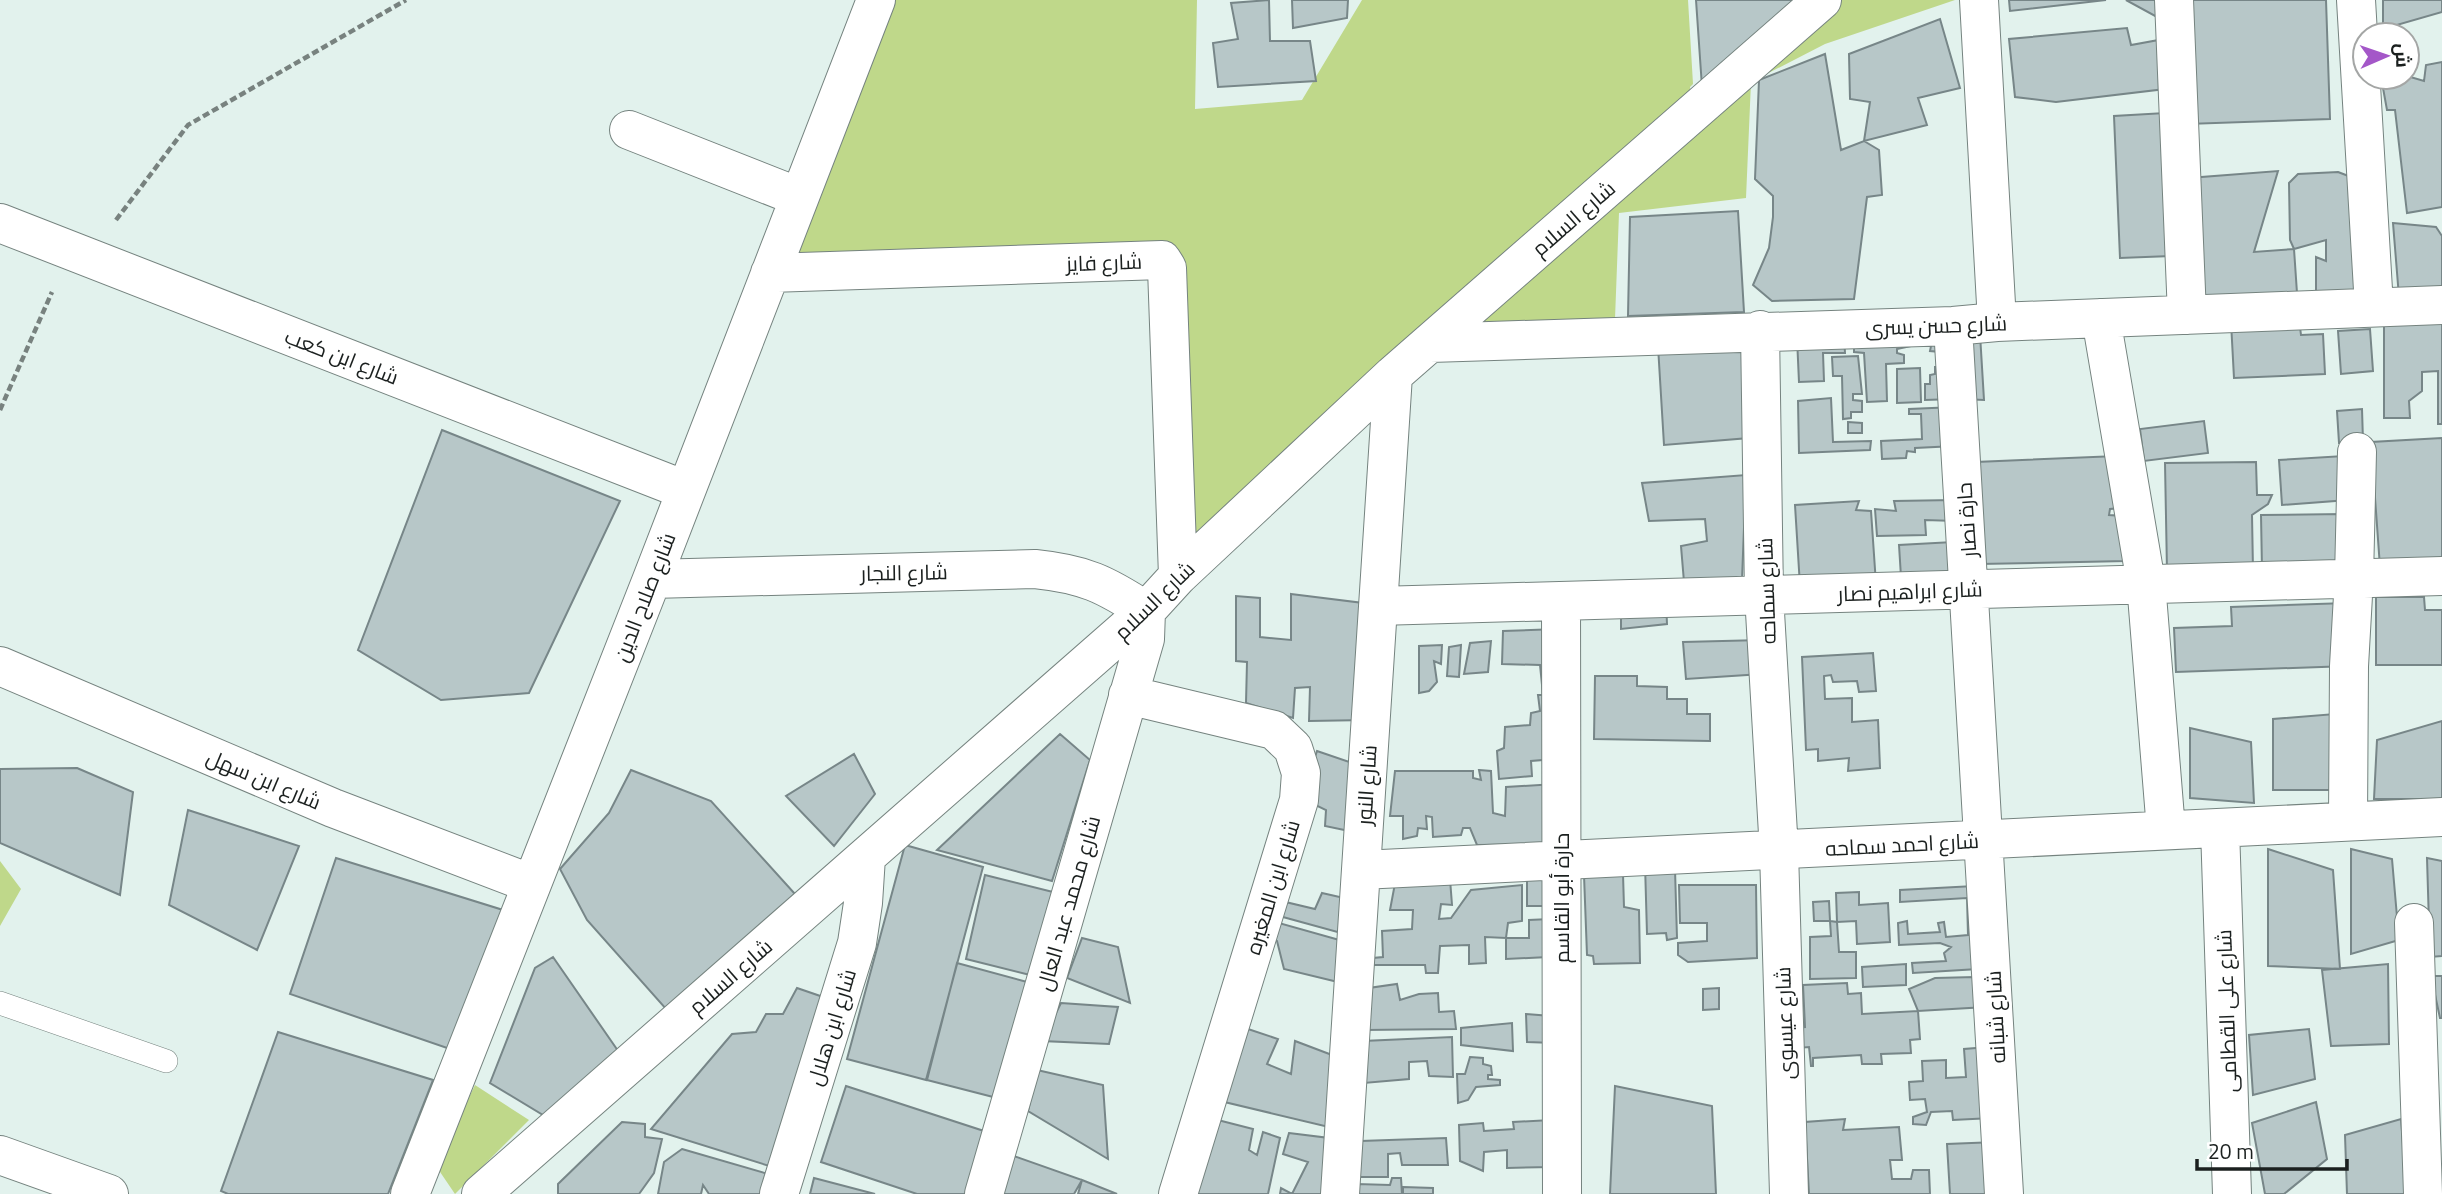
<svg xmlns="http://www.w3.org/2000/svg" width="2442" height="1194" font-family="'Titillium Web',Cairo,sans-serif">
  <rect width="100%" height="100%" fill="#e2f2ed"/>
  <path fill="#bfd88a" d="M876,0h321l-2,109 107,-9 60,-100h326l5,84 -3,3 1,11 -497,445 -20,-289 -399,4z
    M1838,0h117l-130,44 -74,38 -5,116 -127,15 -4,106 -157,11z
    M0,861l21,28 -21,37z
    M475,1085l54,35 -74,74 -19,-28z"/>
  <path fill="#b7c7c8" stroke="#778688" stroke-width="2" d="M1269,0l1,41h40l6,40 -98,6 -5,-44 25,-4 -7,-36z
    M1292,0h56l-1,18 -54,10z
    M1696,0h107l-101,87z
    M2009,0h97l-96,11z
    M2167,0l1,23 -42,-23z
    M2183,0h143l4,119 -143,5z
    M2383,0h59v12l-59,17z
    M1940,19l20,69 -42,10 9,27 -63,16 6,-39 -20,-3 -1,-45z
    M2127,28l4,17 33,-6 1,50 -109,13 -41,-5 -6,-58z
    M1825,54l16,96 23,-9 15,9 3,45 -15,2 -13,102 -82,2 -19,-16 16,-37 4,-31v-21l-18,-17 4,-99z
    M2442,62v145l-35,6 -12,-103h-8l-6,-33 26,-1 17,5 2,-16z
    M2165,113l6,143 -51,2 -6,-142z
    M2278,171l-24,81 40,-3 3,44 -98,7 -10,-122z
    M2338,172l21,8 5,117 -48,-1v-39l10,4v-21l-32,9 -4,-9 -1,-57 9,-9z
    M1738,211l6,101 -116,4 2,-99z
    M2393,223l43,4 6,9v60l-43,1z
    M2299,319l2,16 22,-1 2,40 -91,4 -3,-56z
    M2384,319h58v105h-4v-53l-16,1v19l-13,10 1,17h-26z
    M1950,328l4,71 -29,1v-16h5v-9l5,-1v-7h7l-1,-15 -11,-1 1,-5h-8l1,-16z
    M2370,329l3,42 -32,3 -3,-43z
    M1854,331l57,15 -14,3v4l7,2v8l-18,1 1,37 -20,1 -3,-49 -10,-1z
    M1980,334l4,66 -22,-1 9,-64z
    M1844,337l1,16h-22l1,28 -25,1 -2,-44z
    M1747,343l2,95 -85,7 -6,-99z
    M1858,356l4,38h-9v6l9,1v11h-11v6l-8,1 -1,-43h-9l-1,-19z
    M1920,368l1,34 -24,1v-34z
    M1831,398l2,44 38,-1 -1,9 -71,3 -1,-52z
    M1955,407v39l-40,2v4l-8,-1 -1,7 -24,1 -1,-18 41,-2 -1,-25h-12v-5z
    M2362,409l1,32 -24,2 -2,-32z
    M2204,421l4,32 -64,8 -4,-32z
    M1848,422l14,1v10h-14z
    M442,430l178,71 -91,192 -88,7 -83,-50z
    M2442,438v125l-62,4 -9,-125z
    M2117,456l4,52 -11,1 -1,6 15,1 2,45 -147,3 -3,-102z
    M2344,456l4,44 -66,5 -3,-45z
    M2256,462l1,33h15l-4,9 -16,11 1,55 -86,1 -2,-108z
    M1746,475l-4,105 -58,2 -3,-36 26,-5 -2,-22 -56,2 -7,-38z
    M1954,500l1,21 -30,-1 1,15 -49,1 -2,-27 21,2 -2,-10z
    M1859,501l-3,9 15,1 5,73 -76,2 -5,-81z
    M2344,514l1,55 -83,1 -1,-55z
    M1953,542l1,33 -53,2 -2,-32z
    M1291,594l80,10 -4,116 -58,1 1,-34 -15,1 -2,30 -47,-15 1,-41 -11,-1v-65l24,2v39l31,3z
    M2376,597h48l1,13h17v55h-66z
    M1666,601l1,23 -46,5v-27z
    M2347,603l2,63 -173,6 -2,-44 58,-2 -1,-19z
    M1557,629l-2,130 -24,2 1,15 -33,3 -2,-28 7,-3 1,-21 25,-2 1,-12 9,-2 -2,-16h5l-3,-30 -38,-1 1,-33z
    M1762,640v34l-76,5 -3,-37z
    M1491,641l-3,31 -24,2 6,-31z
    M1442,645l-1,19 -7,-3 3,21 -8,9 -10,2v-47z
    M1461,645l-2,32 -12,-1 2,-29z
    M1873,653l3,38 -17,1 -2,-11 -24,1 -2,-7 -7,1 1,23 27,-1v24l26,-2 2,48 -32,3 1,-13 -31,3v-12l-12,1 -4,-93z
    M1595,676h42v10l30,1v12h20v15h23v27l-116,-2z
    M2335,714l2,76h-64v-71z
    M2442,721v78h-68l3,-59z
    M2190,728l61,14 3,61 -64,-5z
    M1060,734l30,26 -38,121 -115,-31z
    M1317,751l44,15 -7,66 -29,-6 1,-16 -25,-12z
    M854,754l21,40 -41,52 -48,-50z
    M77,768l56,24 -13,103 -120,-52v-74z
    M631,770l80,31 84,93 -120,125 -88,-99 -27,-51 49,-56z
    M1479,770l12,1 2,42 12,3 1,-29 49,-3 3,60 -81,1 -7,-17h-7l-2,7 -28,2 -1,-20 -6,-1 1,13 -9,-1 -1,8 -14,3v-23h-13l5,-45h78v7l8,2z
    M188,810l111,36 -42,104 -88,-45z
    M905,845l78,22 -57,213 -79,-21z
    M2268,849l65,21 7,99 -72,-3z
    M2351,849l41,10 7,81 -48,14z
    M336,858l167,52 -53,139 -160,-55z
    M2427,858l15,3v95l-12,1z
    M1645,864l30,5 2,69 -10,2 -1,-7 -19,1z
    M1623,874l1,33 15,3 1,53 -46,1 -1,-8 -6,-1 -3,-80z
    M985,875l68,17 -19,84 -68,-17z
    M1396,878l54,1 2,26 -11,-1 -2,15 12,-1 20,-28 51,-5v36l-14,2 -2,15 -21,-1 1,26 -17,1v-19l-29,1 -2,27h-12l-1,-8h-52v-7l10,-1 -1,-26 30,-2 1,-19h-23z
    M1527,880h25l1,26h-26z
    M1679,885h77l1,73 -69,4 -10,-7v-12l29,-2v-18h-27z
    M1974,886l4,83 -65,4 -1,-10 34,-2 -2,-8 7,-6 -11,-4 -41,2 -1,-22 9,-2 1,13 32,-2 -2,-9 6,-1 2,15 22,-2 -1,-37 -67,4v-12z
    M1859,892v13l29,-2 2,39 -33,2 -1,-23 -19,1 -1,-29z
    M1322,893l31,7 -1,36 -80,-22 5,-14 38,9z
    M1829,901l1,20h-16l-1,-19z
    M1550,919l-2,38 -42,2v-21h23v-18z
    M1268,920l82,23 -8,40 -58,-14 -7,-28 -16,-4z
    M1830,921l7,1 2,30h17v26l-46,1v-42l21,-1z
    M1082,938l36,9 12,56 -63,-25z
    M553,957l70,101 -75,60 -58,-35 45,-115z
    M957,963l70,19 -30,116 -70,-18z
    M1906,964v21l-43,2 -1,-20z
    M2388,964l1,80 -58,2 -9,-76z
    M2431,976h11v42h-2z
    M1975,977l11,30 -68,4 -9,-22 26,-11z
    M1847,983l1,11 13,-1 1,21 56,-3 2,28 -10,1 1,13 -30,1 1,10h-20l-1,-9 -48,3v8h-2l-2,-19 -11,1 -2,-20 9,-1 -2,-42z
    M1397,984l3,16 19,-6 19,-1 1,19 15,-1 2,18 -91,1 4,-42z
    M797,988l32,11 -50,170 -128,-40 81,-95 24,-2 10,-18h17z
    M1719,988v21l-16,1v-21z
    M1061,1003l57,4 -9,37 -67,-3z
    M1526,1014l25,2 3,27 -27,-1z
    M1512,1023l1,28 -52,-6v-17z
    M1242,1027l36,12 -11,25 24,10 4,-33 37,14 1,73 -117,-28z
    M2309,1029l6,50 -62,16 -4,-60z
    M278,1032l155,48 -45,114h-160l-7,-3z
    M1452,1037l1,40 -24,-1 -2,-15 -18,1v17l-45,4 -1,-42z
    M1988,1047l4,71 -39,2 -1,-9 -21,1 -5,13 -13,-1v-7l14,-5 -2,-13 -15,1 -1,-18 14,-1 -1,-20 24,-1v18l20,-1 -2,-28z
    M1470,1057l13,1v6l8,2 1,9h-4v4l12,1v5l-24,2 -8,13 -10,3 -1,-29h8z
    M1037,1070l66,15 5,74 -80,-48z
    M846,1086l141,46 -19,62h-51l-96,-32z
    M1615,1086l97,20 4,88h-106z
    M2316,1102l11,57 -43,35h-19l-13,-71z
    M1210,1118l43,11 -4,21 8,5 6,-23 17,6 -12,56h-80z
    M1845,1119l-2,11 56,-3 3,33h-12l2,19h19l2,-9h16l1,24h-121l-4,-72z
    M2401,1119l6,75h-60l-2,-59z
    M1551,1120l1,47 -45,1v-18l-23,2 -1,19 -23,-10 -1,-36 24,-2 1,8 30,-2 -1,-7z
    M622,1122l23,2v13l17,2 -8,34 -15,21h-81v-10z
    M1289,1133l40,5v56h-49l1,-6 11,6 16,-32 -25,-8z
    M1446,1138l2,27h-46l-2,-12 -12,1v23h-41l14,-36z
    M1996,1142l3,52h-49l-3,-50z
    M682,1149l93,27 -7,18h-59l-6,-9 -2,9h-43l6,-32z
    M1011,1155l71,25 -8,14h-75z
    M814,1178l61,16h-65z
    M1392,1178h9l1,16h-45v-10l33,1z
    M1082,1180l35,14h-39z
    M1403,1187l30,1v6h-30z"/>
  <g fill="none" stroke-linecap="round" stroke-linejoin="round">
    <g stroke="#75837f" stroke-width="24">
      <path id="lane" d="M0,1003l166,58"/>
    </g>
    <g stroke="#75837f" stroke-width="40">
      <path id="street" d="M1979,0l18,322
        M2174,0l13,315
        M2356,0l18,307
        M629,130l170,67
        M0,223l685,267
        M770,273l392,-13 5,8 11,308
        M2101,318l45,265 20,247
        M1953,326l51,868
        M1760,330l4,265 15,256 10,343
        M1430,343l523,-17 44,-4 445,-17
        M652,579l383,-10c49,5 70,15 111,42l-1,28 -161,555
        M1561,601l1,593
        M1378,606l1064,-30
        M0,666l333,142 199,76
        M1128,695l146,35 19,18 8,25 -2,27 -121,394
        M2348,821l1,-155 5,-88 3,-126
        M2220,828l12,366
        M1361,870l1081,-53
        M2414,923l9,271
        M0,1155l109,39
        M410,1194l242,-615 224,-579
        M481,1194l665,-583 32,-35 215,-201 429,-375
        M779,1194l78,-251 6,-40 3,-46
        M1340,1194l53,-819"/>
    </g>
    <path stroke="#78827f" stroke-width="4.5" stroke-dasharray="7 3.5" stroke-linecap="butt" d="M116,220l72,-95 218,-125
      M0,410l52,-118"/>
    <use href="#lane" stroke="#fff" stroke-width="23"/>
    <use href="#street" stroke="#fff" stroke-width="38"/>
  </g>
  <g text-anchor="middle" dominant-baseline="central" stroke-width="5" stroke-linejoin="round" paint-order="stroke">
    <g font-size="21" fill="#1b201f" stroke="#fff">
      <text transform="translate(1573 218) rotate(-41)">شارع السلام</text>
      <text transform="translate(1104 262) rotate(-2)">شارع فايز</text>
      <text transform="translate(1936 325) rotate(-2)">شارع حسن يسرى</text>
      <text transform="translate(342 356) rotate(21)">شارع ابن كعب</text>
      <text transform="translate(1966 520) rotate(-94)">حارة نصار</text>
      <text transform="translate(904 572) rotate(-1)">شارع النجار</text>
      <text transform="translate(1766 591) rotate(-92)">شارع سماحه</text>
      <text transform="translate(1910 591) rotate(-2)">شارع ابراهيم نصار</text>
      <text transform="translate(644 597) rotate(-69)">شارع صلاح الدين</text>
      <text transform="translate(1154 600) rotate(-44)">شارع السلام</text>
      <text transform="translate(264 779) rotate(23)">شارع ابن سهل</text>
      <text transform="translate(1366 785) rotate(-86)">شارع النور</text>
      <text transform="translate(1902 844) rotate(-3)">شارع احمد سماحه</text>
      <text transform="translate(1272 887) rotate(-73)">شارع ابن المغيره</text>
      <text transform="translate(1561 898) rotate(-90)">حارة أبو القاسم</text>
      <text transform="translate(1068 903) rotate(-74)">شارع محمد عبد العال</text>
      <text transform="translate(730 976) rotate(-41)">شارع السلام</text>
      <text transform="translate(2226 1011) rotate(-92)">شارع على القطامى</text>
      <text transform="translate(1995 1017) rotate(-93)">شارع شبانه</text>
      <text transform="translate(1784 1023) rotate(-92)">شارع عيسوى</text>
      <text transform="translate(831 1027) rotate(-73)">شارع ابن هلال</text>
    </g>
  </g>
  <g transform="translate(2386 56) rotate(88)"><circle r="33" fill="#ffffff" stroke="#a4a6a5" stroke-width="2"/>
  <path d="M0-5L12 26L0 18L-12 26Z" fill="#a457c8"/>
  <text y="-10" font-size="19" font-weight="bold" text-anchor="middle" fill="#1b201f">ش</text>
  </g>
  <path d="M2197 1159v10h150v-10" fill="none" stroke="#1b201f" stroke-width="3.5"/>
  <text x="2208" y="1159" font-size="21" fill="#1b201f" stroke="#ffffff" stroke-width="5" paint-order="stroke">20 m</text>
</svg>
